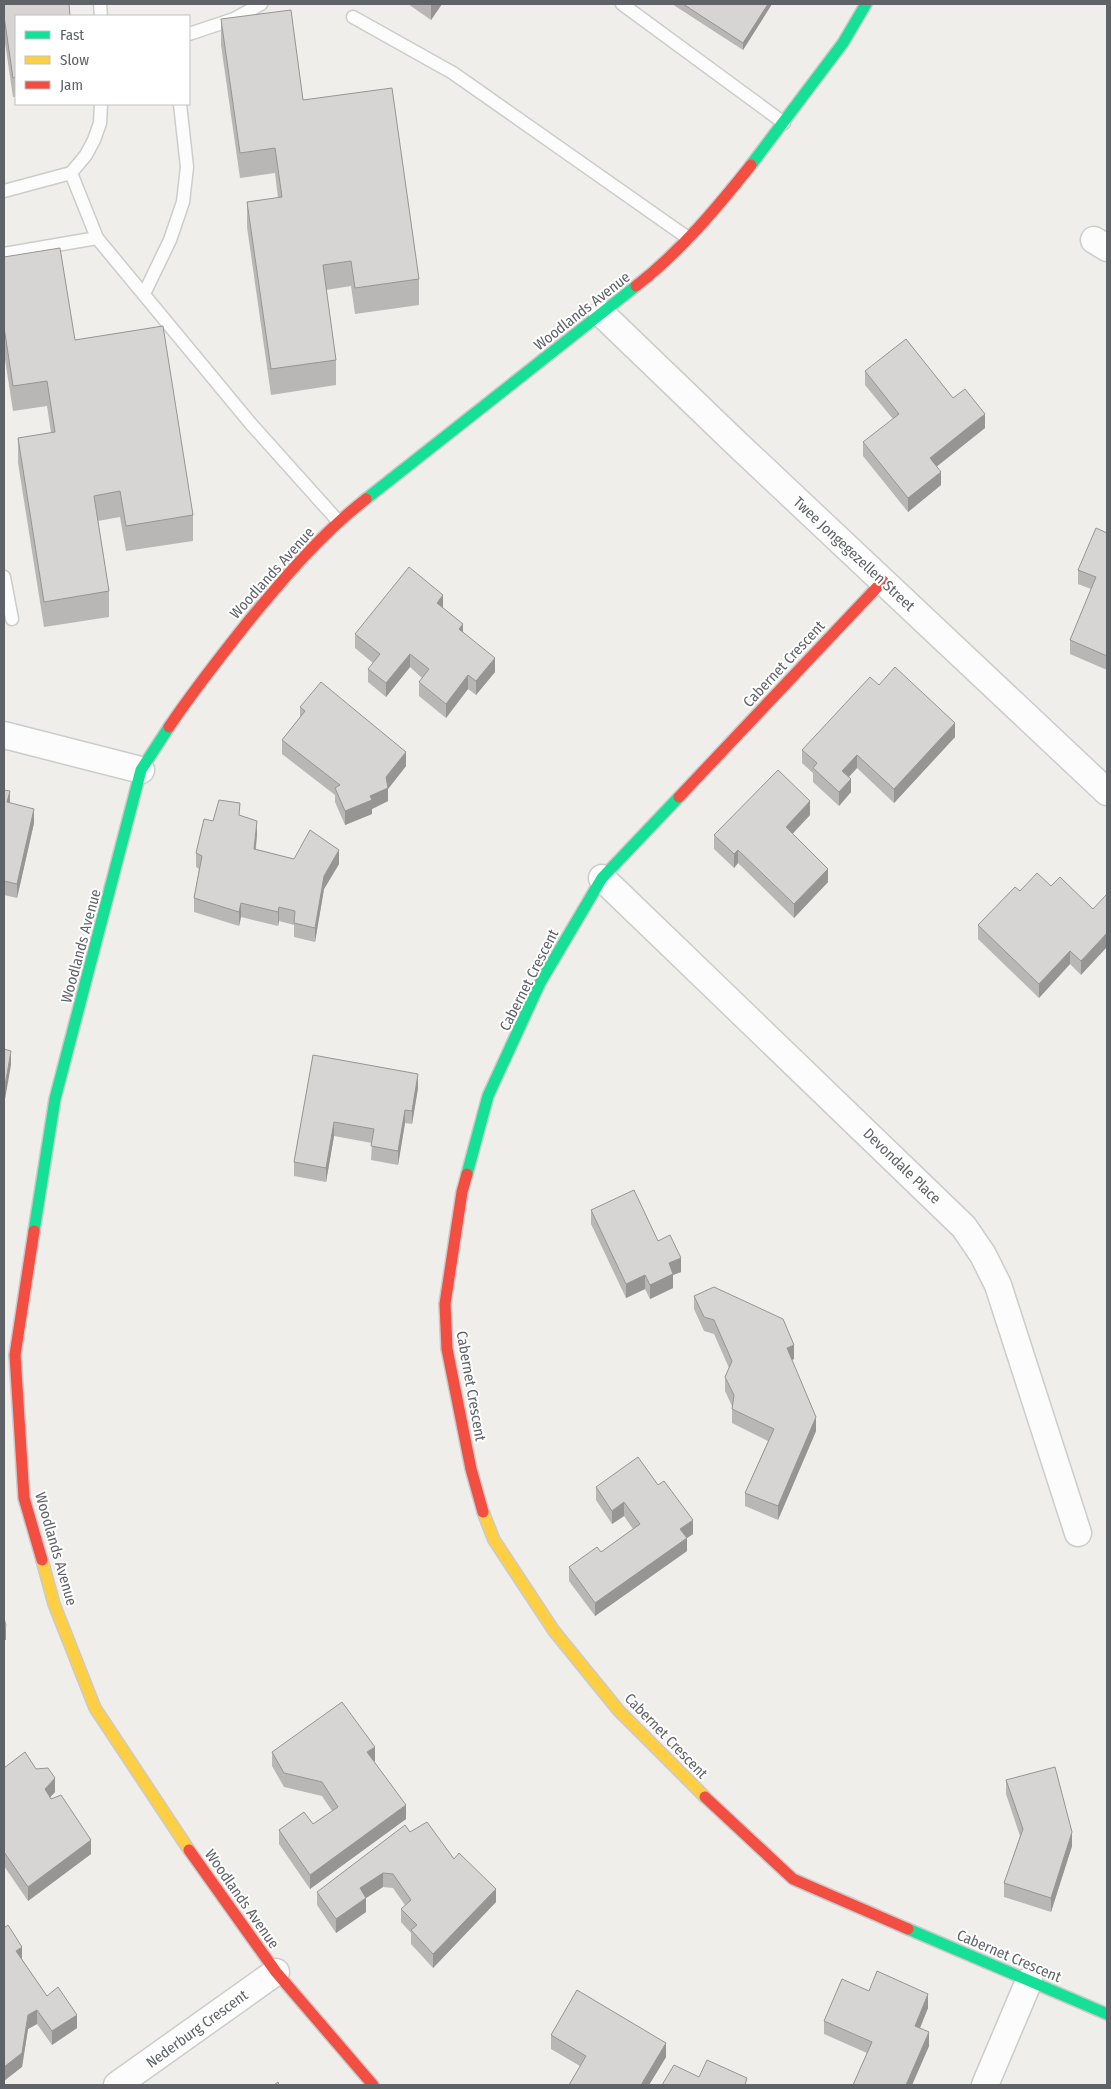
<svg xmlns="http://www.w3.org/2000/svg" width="1111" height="2089" font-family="'Fira Sans Condensed',sans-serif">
  <rect width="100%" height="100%" fill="#efeeea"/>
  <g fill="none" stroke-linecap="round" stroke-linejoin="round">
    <g stroke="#cbcccc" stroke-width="15">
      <path id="lane" d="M100,4l1,12
        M622,4l162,119
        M353,17l100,56 235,165
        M189,34l45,-15 27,-15
        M71,173l26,65 154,186 87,97
        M4,191l67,-18 15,-18 8,-15 6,-17 1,-19
        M4,254l93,-16
        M144,294l26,-54 13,-38 4,-35 -7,-63
        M4,577l8,42"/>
    </g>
    <g stroke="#cbcccc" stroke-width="29">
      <path id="street" d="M1094,240l13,8
        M602,314l133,128 372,350
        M4,735l137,35
        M602,878l362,349 19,28 15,30 80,248
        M117,2085l159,-113
        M985,2085l44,-104"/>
    </g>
    <g stroke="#cacacb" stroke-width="14">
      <path id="fast" d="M751,165l92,-122 23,-39
        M366,499l270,-213
        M467,1174l21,-78 52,-113 62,-105 77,-81
        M34,1231l21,-132 86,-329 28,-43
        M908,1929l199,85"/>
    </g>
    <g stroke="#cacacb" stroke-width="14">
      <path id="slow" d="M483,1512l11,28 60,91 65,80 86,86
        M42,1560l12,44 41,104 94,142"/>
    </g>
    <g stroke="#cacacb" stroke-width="14">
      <path id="jam" d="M636,286c44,-34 80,-77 115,-121
        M169,727c24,-36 51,-70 78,-104 36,-44 74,-89 119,-124
        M679,797l204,-216
        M467,1174l-5,18 -17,112 2,45 24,120 12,43
        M34,1231l-19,124 9,143 18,62
        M705,1797l88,82 115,50
        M189,1850l87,122 97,113"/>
    </g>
    <use href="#lane" stroke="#fdfcfc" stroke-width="12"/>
    <use href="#street" stroke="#fdfcfc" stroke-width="26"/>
    <use href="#fast" stroke="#16e098" stroke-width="11"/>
    <use href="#slow" stroke="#ffcf43" stroke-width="11"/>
    <use href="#jam" stroke="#f24e42" stroke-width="11"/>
  </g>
  <path fill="#b8b7b5" d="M4,4l12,12v81h-3l-9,-61z
    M408,4h34l-11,16z
    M672,4h100l-29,46z
    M221,19l82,81 116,179v26l-64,9 -4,-28 -25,4 10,70v25l-65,10 -24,-168v-25l31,-4 -3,-25 -35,5 -19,-133z
    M4,257l71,83 118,175v26l-67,10 -6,-34 -22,4 11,70v26l-65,10 -26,-164v-25l33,-5 -4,-27 -34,5 -9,-58z
    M865,371l120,57 -49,38 5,19 -33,27 -45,-56v-14l30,-23 -28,-34z
    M1107,533v137l-37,-16v-14l21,-51 -13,-5v-14z
    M443,608l52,64 -19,23 -8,-6 -22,29 -27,-22v-14l3,-4 -12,-11 -24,30 -18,-15v-13l5,-6 -18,-15v-14z
    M879,685l76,52 -61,66 -37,-35 -8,9 2,15 -12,14 -26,-24v-9l-11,-10v-13z
    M300,707l106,59 -18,23v12l-16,8v5l-27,11 -10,-23v-7l-53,-41v-14l18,-23z
    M4,790l6,13 24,20 -17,75 -13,-3z
    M240,815l17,19 -1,15 38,10 45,5 -15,25 -9,53 -21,-5v-12l-15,-4 -1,5 -37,-9 -2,9 -45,-14v-14l5,-29 -3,-2v-14l17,-32z
    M810,815l-18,18 36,49 -34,36 -56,-55 -4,5 -20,-19v-14z
    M1051,886l42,23 -12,66 -11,-11 -31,34 -61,-59v-14l42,-34z
    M313,1055l105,33 -6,36 -7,-1 -7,42 -27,-5 1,-17 -38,-7 -8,46 -32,-6v-14z
    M591,1210l67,31 23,31 -8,3v13l-23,11 -5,-10 -19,9 -35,-74z
    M694,1296l100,63 -2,1 24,71 -38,89 -33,-14v-13l23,-52 -36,-18v-17l-7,-15v-14l4,-9 -15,-34 -10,-3 -10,-22z
    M596,1487l97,47 -6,4v13l-92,65 -26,-35v-14l32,-15 32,-23 -9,-13 -12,8 -16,-24z
    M272,1752l103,9 -1,1 32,57 -96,70 -31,-45v-14l34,-6 19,-13 -10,-15 -38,-9 -12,-21z
    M4,1768l32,1 19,23 -5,5 41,57 -63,47 -24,-35z
    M1006,1780l66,66 -21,66 -47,-15v-14l16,-47 -14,-42z
    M410,1832l44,27 42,43 -63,66 -22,-24v-11l-10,-11v-13l4,-4 -12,-17 -10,-1 -17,11v14l-30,21 -19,-28v-13z
    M22,1959l25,37 30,32 -25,17 -15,-21 -9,5 -6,38z
    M869,1991l59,17 -8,20 9,18 -17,39h-59l14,-32 -43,-19v-13z
    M551,2035l115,22 -17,28h-80l11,-19 -29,-17z"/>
  <path fill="#969594" d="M431,4h11l-11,16z
    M768,4h4l-29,46v-7z
    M985,414v14l-55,44v-14z
    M941,472v13l-33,27v-14z
    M443,595v14l-6,-6z
    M463,624v14l-4,-9z
    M410,654v13l-24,30v-14z
    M495,658v14l-19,23v-14z
    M468,675v14l-22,29v-14z
    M955,723v14l-61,66v-14z
    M406,752v14l-18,23v12l-16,8v5l-27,11v-14l25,-15z
    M857,755v13l-15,16v-13z
    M851,779v13l-12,14v-14z
    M10,791v14l-3,-3z
    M810,801v14l-24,26v-14z
    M34,809v14l-17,75v-14z
    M257,821v13l-3,29v-14z
    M339,850v14l-15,25 -9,53v-14l9,-52z
    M738,850v13l-4,5v-14z
    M828,869v13l-34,36v-14z
    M241,903v14l-2,9v-14z
    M279,907v14l-1,5v-14z
    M1107,933v14l-26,28v-14z
    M1070,951v13l-31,34v-14z
    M11,1051v14l-7,40v-14z
    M418,1074v14l-6,36v-13z
    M405,1110v13l-7,42v-14z
    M334,1122v14l-8,46v-14z
    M681,1258v14l-8,3v13l-23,11v-14l19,-22z
    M645,1275v14l-19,9v-14z
    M794,1345v14l-7,3v-14z
    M816,1417v14l-38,89v-14z
    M624,1502v14l-12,8v-13z
    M693,1520v14l-6,4v13l-92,65v-13l85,-74z
    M6,1626v14h-2v-13z
    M375,1747v14l-8,5v-14z
    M55,1778v14l-10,11v-14z
    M406,1805v14l-96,70v-14z
    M1072,1832v14l-21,66v-14z
    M91,1840v14l-63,47v-14z
    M383,1873v14l-23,15v-14z
    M496,1889v13l-63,66v-14z
    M366,1898v14l-30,21v-14z
    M22,1947v14l-6,-10z
    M928,1994v14l-13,32v-14z
    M37,2010v14l-9,5 -6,38 -18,14v-14l24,-52z
    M77,2015v13l-25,17v-14z
    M929,2032v14l-17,39h-6z
    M666,2043v14l-17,28h-8z"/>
  <path fill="#d6d5d3" stroke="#969594" d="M4,4h65l1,12h-54v61l-3,1 -9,-62z
    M683,4h85l-25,39z
    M291,10l12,90 89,-12 27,191 -64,9 -4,-27 -28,4 13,95 -65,9 -24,-167 35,-5 -7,-49 -35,5 -19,-134z
    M60,248l15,92 88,-14 30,189 -67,11 -6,-35 -26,5 15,95 -65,11 -26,-164 37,-6 -8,-51 -34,5 -9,-59v-70z
    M906,339l47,59 12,-9 20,25 -55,44 11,14 -33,26 -45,-56 36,-28 -34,-43z
    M1096,528l11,5v123l-37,-16 26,-63 -18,-7z
    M409,567l34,28 -6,8 26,21 -4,5 36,29 -19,23 -8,-6 -22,29 -27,-22 10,-13 -19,-15 -24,29 -18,-14 12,-15 -25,-20z
    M895,667l60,56 -61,66 -37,-34 -15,16 9,8 -12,13 -26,-24 4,-5 -15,-13 68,-73 9,8z
    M321,682l85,70 -20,25 2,11 -18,8 2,4 -27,11 -10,-23 5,-3 -58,-45 23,-29 -5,-4z
    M778,770l32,31 -24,26 42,42 -34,35 -56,-54 -4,4 -20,-19z
    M4,790l6,1 -3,11 27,7 -17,75 -13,-3z
    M219,800l21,3 -1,12 18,6 -3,28 40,10 16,-29 29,20 -15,26 -9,52 -21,-5 1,-12 -16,-4 -1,5 -37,-9 -2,9 -45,-14 8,-42 -6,-3 8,-34 9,2z
    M1037,873l14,13 9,-9 33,32 14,-15v39l-26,28 -11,-10 -31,33 -61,-59 37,-38 5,4z
    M4,1049l7,2 -7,40z
    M313,1055l105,19 -6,37 -7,-1 -7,41 -27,-5 3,-17 -40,-7 -8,46 -32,-6z
    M634,1190l24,51 12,-6 11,23 -12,5 4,11 -23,11 -5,-10 -19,9 -35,-74z
    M714,1287l69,32 11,26 -7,3 29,69 -38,89 -33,-13 29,-64 -42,-20 2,-14 -9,-18 7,-16 -18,-41 -10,-3 -10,-21z
    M638,1457l20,28 6,-4 29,39 -13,9 7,9 -92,65 -26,-36 28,-20 4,5 39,-28 -16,-22 -12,9 -16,-24z
    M4,1618l2,8 -2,1z
    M342,1702l33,45 -8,5 39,53 -96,70 -31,-45 25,-18 9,12 25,-17 -16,-25 -38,-9 -12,-21z
    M25,1752l11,17 12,-1 7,10 -10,11 6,10 10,-4 30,45 -63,47 -24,-35v-84z
    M1055,1767l17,65 -21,66 -47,-15 19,-54 -17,-49z
    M427,1822l27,37 5,-6 37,36 -63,65 -22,-24 6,-5 -16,-16 10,-9 -18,-26 -10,-1 -23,15 6,10 -30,21 -19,-27 88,-67 5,7z
    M8,1925l14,22 -6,4 31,45 11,-9 19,28 -25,16 -15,-21 -9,5 -6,38 -18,14v-139z
    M877,1971l51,23 -13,32 14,6 -23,53h-53l19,-43 -48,-21 18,-42 27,12z
    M577,1990l89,53 -25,42h-72l17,-29 -35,-21z
    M707,2060l40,18 -2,7h-83l12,-20 25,12z
    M278,2082l1,3h-5z"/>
  <g text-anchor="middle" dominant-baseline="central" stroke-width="4" stroke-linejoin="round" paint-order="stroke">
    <g font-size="15" fill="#5f6368" stroke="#fff">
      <text transform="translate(582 311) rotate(-38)">Woodlands Avenue</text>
      <text transform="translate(854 554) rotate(43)">Twee Jongegezellen Street</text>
      <text transform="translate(272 573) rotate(-48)">Woodlands Avenue</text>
      <text transform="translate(784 664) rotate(-47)">Cabernet Crescent</text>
      <text transform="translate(81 946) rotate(-75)">Woodlands Avenue</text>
      <text transform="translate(529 980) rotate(-63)">Cabernet Crescent</text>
      <text transform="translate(902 1166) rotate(44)">Devondale Place</text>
      <text transform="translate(471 1386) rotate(80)">Cabernet Crescent</text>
      <text transform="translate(56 1549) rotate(74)">Woodlands Avenue</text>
      <text transform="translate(666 1736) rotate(46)">Cabernet Crescent</text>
      <text transform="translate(242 1899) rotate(55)">Woodlands Avenue</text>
      <text transform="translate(1009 1956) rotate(23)">Cabernet Crescent</text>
      <text transform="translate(197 2029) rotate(-36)">Nederburg Crescent</text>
    </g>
  </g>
  <rect width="1111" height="2089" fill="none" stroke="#5f6368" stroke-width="10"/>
  <rect x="15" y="15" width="175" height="90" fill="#ffffff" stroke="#bfc1c3"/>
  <rect x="25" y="31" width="25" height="8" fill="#16e098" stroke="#bfc1c3"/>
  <text x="60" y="40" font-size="15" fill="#5f6368">Fast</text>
  <rect x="25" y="56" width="25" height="8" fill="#ffcf43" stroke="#bfc1c3"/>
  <text x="60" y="65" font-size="15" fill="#5f6368">Slow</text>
  <rect x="25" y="81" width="25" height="8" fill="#f24e42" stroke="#bfc1c3"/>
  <text x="60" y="90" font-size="15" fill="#5f6368">Jam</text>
</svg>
